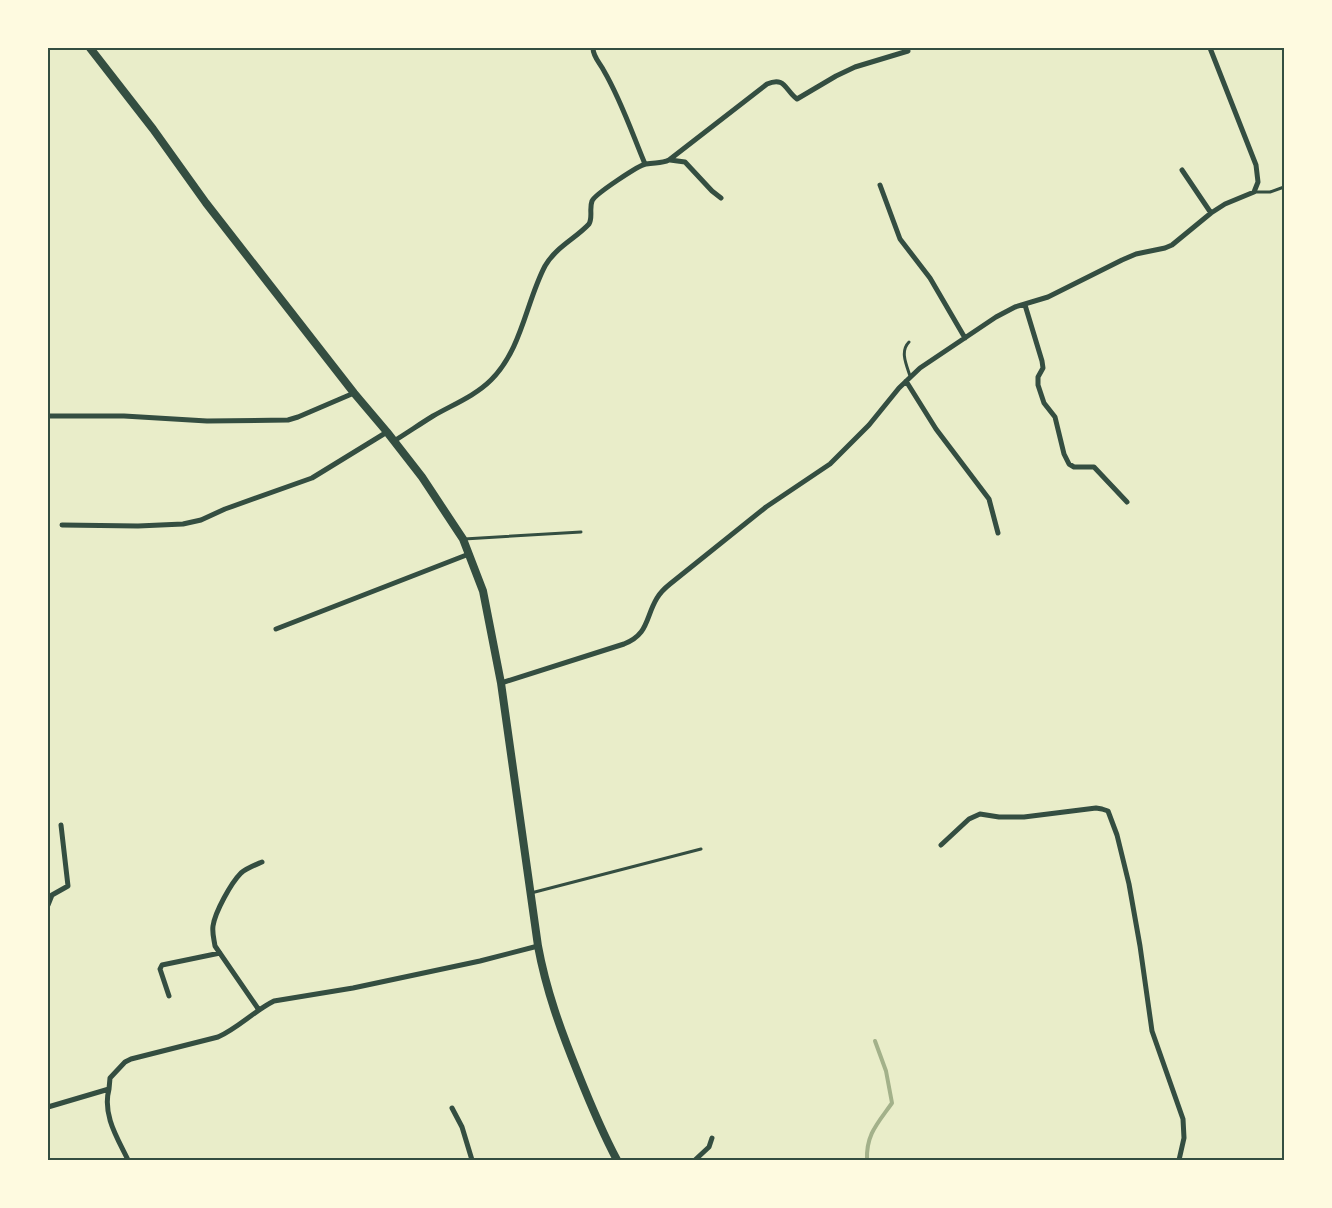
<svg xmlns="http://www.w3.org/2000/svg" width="1332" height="1208" font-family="'Open Sans',sans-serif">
  <rect width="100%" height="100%" fill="#e9edc9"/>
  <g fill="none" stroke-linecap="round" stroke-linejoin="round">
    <path stroke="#a3b18a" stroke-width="4" d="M867,1160c-1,-26 11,-37 25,-57l-6,-32 -11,-30"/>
    <path stroke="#344e41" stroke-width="3" d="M1254,192h16l14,-5
      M909,342c-9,9 -3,22 1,34
      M464,539l117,-7
      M531,893l170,-44"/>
    <path stroke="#344e41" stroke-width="5" d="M593,48c0,9 7,15 11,23 17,29 28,62 41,93
      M670,160l15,2 27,29 9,7
      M1182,170l29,43
      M880,185l20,54 30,39 35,60
      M1025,305l17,56 1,7 -5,9v8l6,18 11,14 9,37 5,10 5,3h20l33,35
      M906,381l30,48 53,70 9,34
      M48,416h76l83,5 81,-1 10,-3 56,-24
      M394,441c13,-8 26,-17 39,-25 19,-11 42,-20 58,-36 31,-31 35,-78 54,-114 11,-19 30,-27 44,-42 4,-7 0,-15 3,-23 3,-7 47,-36 54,-37 9,-2 15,0 23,-4l98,-76c18,-8 18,6 30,15l39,-23 19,-9 53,-16
      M62,525l76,1 45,-2 18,-4 24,-11 87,-31 75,-46
      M276,629l193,-75
      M501,683l123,-39c25,-10 21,-26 33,-46 3,-5 8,-10 13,-14l96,-77 64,-43 39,-39 30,-37 21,-20 76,-51 19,-10 33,-10 74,-37 14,-6 29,-6 7,-3 39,-32 14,-9 29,-12 4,-10 -2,-17 -46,-117
      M941,845l28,-26 11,-5 19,3h25l72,-9 6,1 6,2 9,24 12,49 11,62 12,85 31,88 1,19 -5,22
      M48,905l4,-10 16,-9 -7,-61
      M169,996l-9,-27 2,-4 58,-12
      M259,1010l-44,-64c-1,-7 -3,-13 -2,-20 2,-14 18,-43 28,-53 6,-5 14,-8 21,-11
      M109,1089c-7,26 9,50 19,71
      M48,1107l61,-18 1,-11 15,-16 6,-3 87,-22c20,-9 36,-26 56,-36l79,-13 127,-27 58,-15
      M452,1108l10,19 10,33
      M695,1160l14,-13 3,-9"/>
    <path stroke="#344e41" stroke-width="8" d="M90,48l63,81 53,74 148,190 33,39 35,45 41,62 20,52 18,92 37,263c8,44 23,85 40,127 12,30 24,59 39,87"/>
  </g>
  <rect width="1332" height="1208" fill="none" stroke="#fefae0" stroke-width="98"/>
  <rect x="49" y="49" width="1234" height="1110" fill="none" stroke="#344e41" stroke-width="2"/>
</svg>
